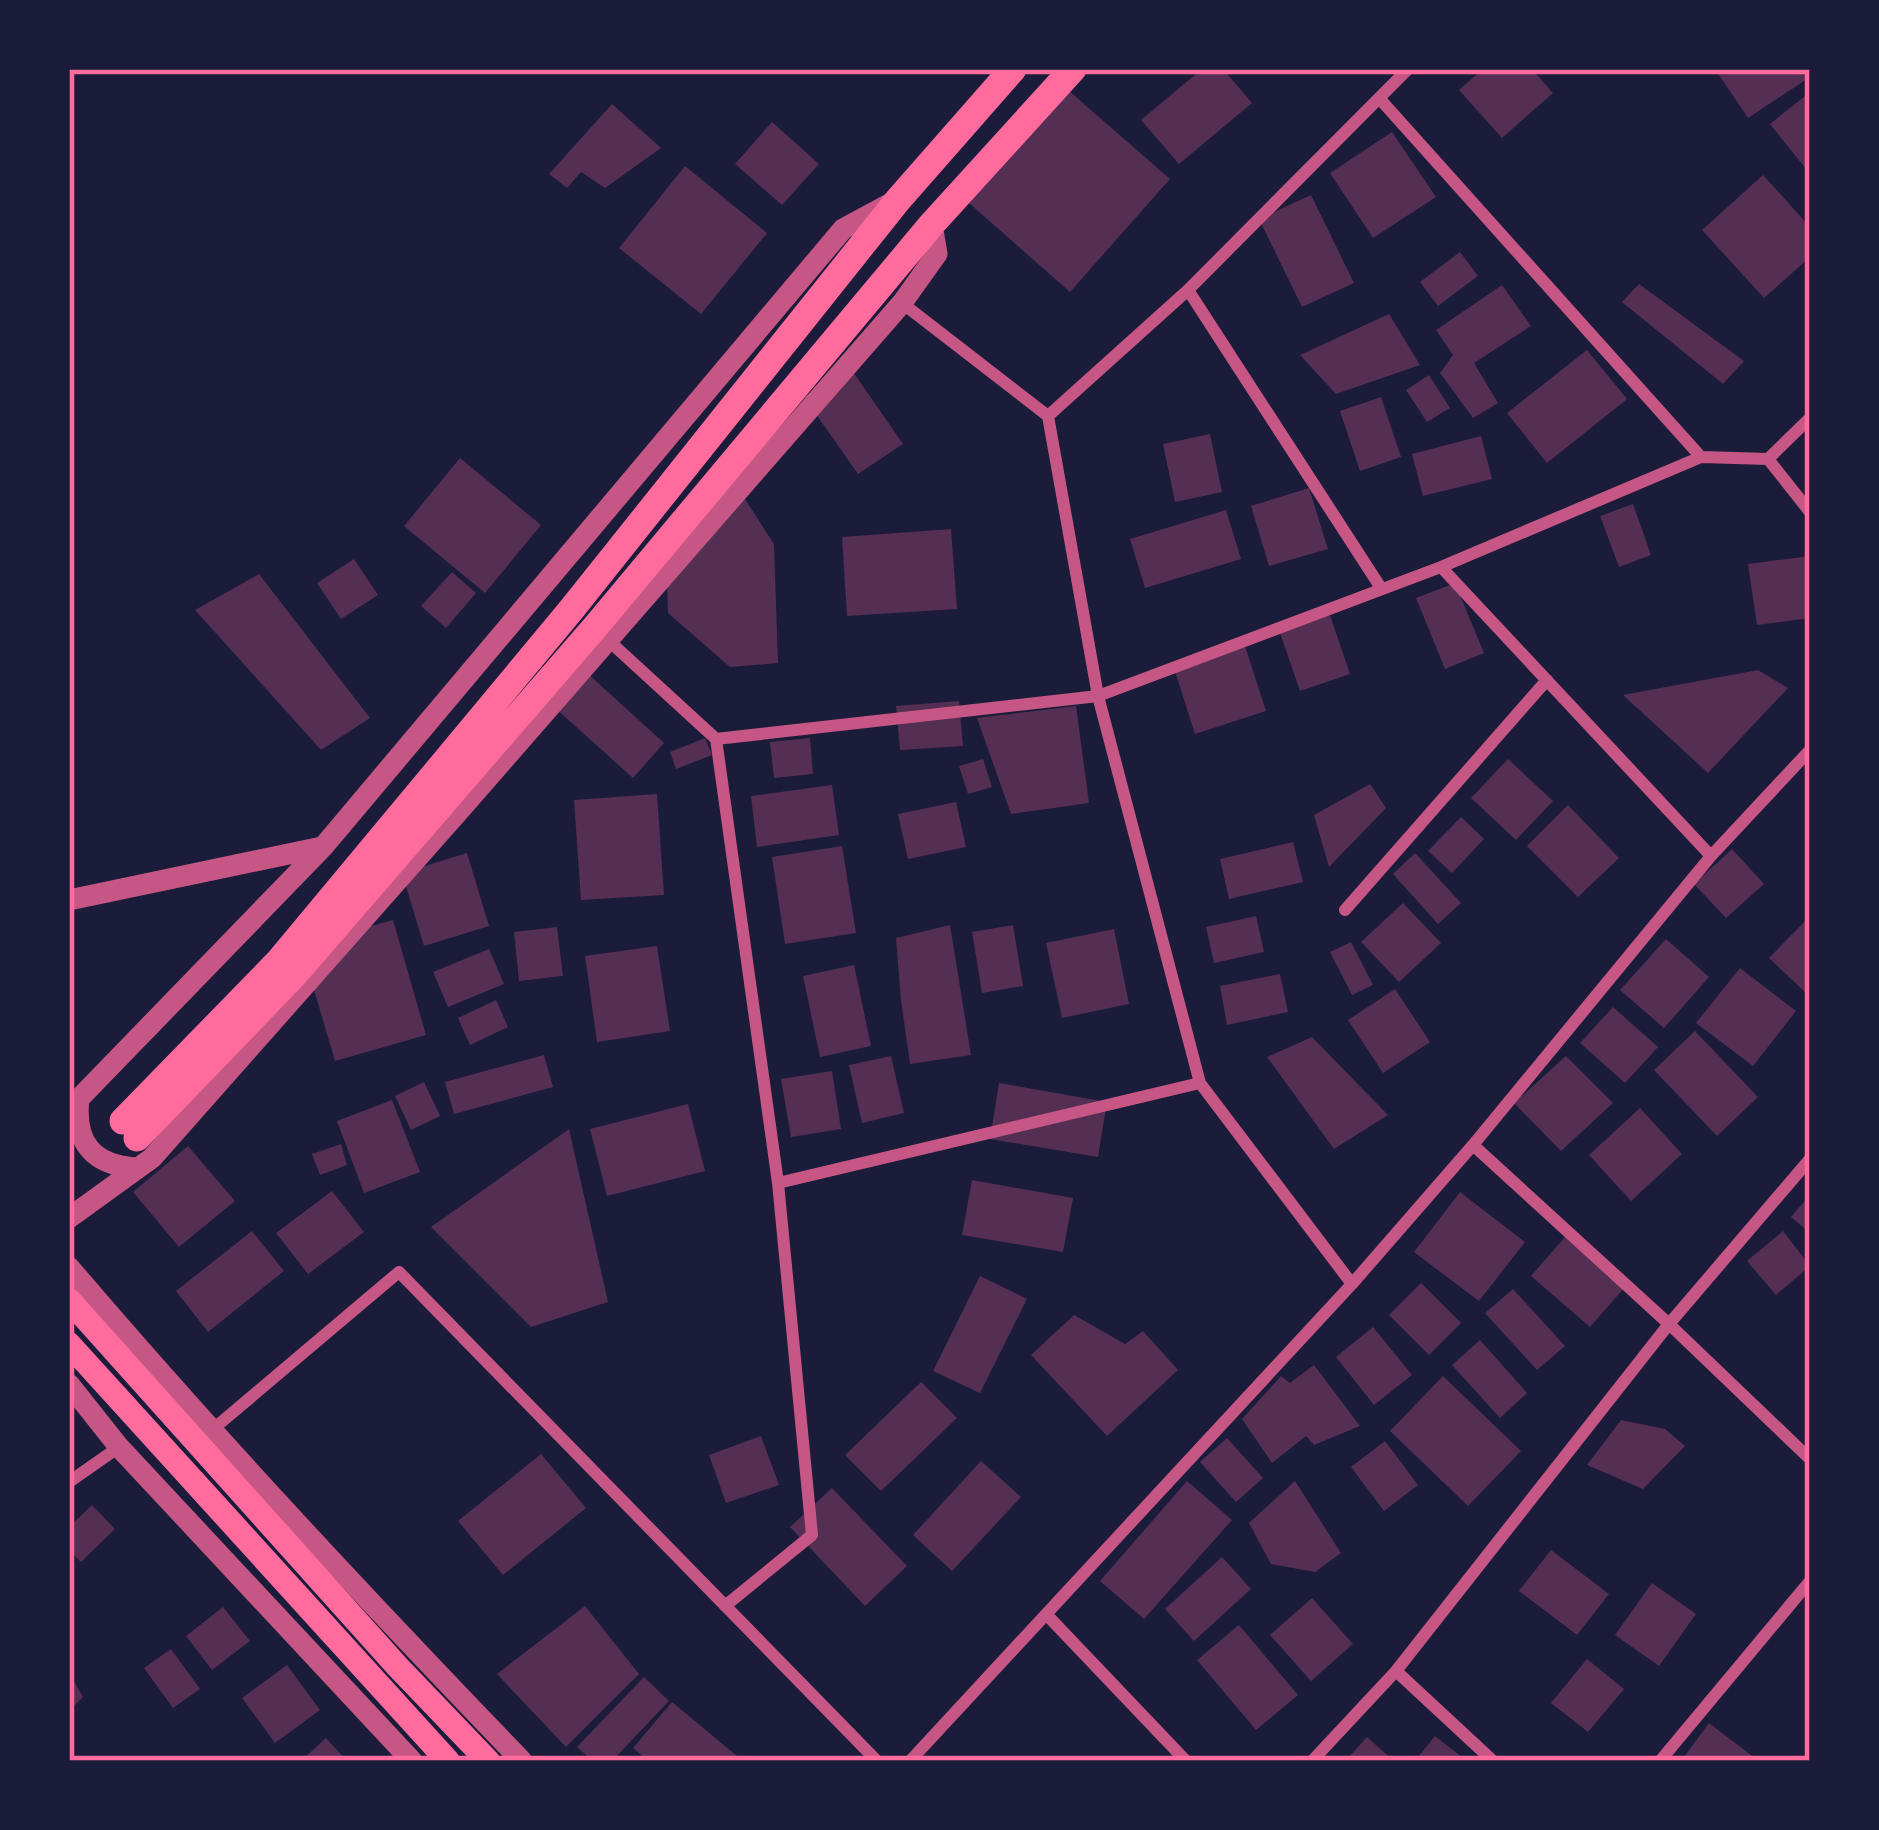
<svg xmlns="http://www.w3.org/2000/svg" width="1879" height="1830" font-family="Cabin,sans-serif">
  <rect width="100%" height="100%" fill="#1b1b3a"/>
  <path fill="#542f53" d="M1202,69h21l29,34 -73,61 -38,-44z
    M1483,69h49l21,24 -51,45 -43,-48z
    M1715,69h95v8l-62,41z
    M1068,90l102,89 -100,113 -101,-89z
    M1810,92v82l-40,-50z
    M612,104l49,44 -56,40 -24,-16 -14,16 -18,-14z
    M772,122l47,42 -37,41 -47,-41z
    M1392,132l44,65 -63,41 -43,-65z
    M685,166l82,67 -66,81 -82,-66z
    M1763,175l47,52v30l-46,41 -62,-68z
    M1311,195l43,88 -52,24 -43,-88z
    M1460,252l18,24 -40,30 -18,-24z
    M1639,284l105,77 -21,23 -101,-82z
    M1502,285l29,41 -57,37 24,40 -25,15 -33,-45 13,-18 -17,-25z
    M1389,314l31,51 -84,29 -36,-39z
    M1587,350l40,49 -80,64 -40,-50z
    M849,366l54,78 -45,30 -54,-77z
    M1429,375l21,33 -23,14 -21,-32z
    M1381,397l20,60 -41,14 -20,-60z
    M1210,434l12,58 -47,10 -12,-58z
    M1481,436l11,43 -69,17 -11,-42z
    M460,458l81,67 -56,68 -81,-67z
    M1309,488l19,61 -59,17 -18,-60z
    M743,496l31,48 4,119 -48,4 -62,-54 -1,-30z
    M1633,504l18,51 -32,12 -19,-51z
    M1226,510l15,49 -96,29 -15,-49z
    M951,529l6,80 -110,7 -5,-79z
    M1810,556v62l-53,7 -9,-61z
    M354,559l24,36 -37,24 -24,-36z
    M452,572l24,21 -30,35 -25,-22z
    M259,574l111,144 -49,32 -126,-140z
    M1455,583l29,70 -39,16 -29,-71z
    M1330,615l20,59 -50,17 -20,-58z
    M1243,640l23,71 -71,23 -23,-72z
    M1758,670l30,18 -80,85 -85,-78z
    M586,672l78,71 -31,35 -79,-71z
    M959,701l4,45 -63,4 -4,-44z
    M1076,706l13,97 -78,11 -34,-96z
    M705,738l7,17 -36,14 -6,-17z
    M810,738l3,36 -39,4 -4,-36z
    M983,759l9,28 -24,7 -9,-28z
    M1508,759l45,42 -37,39 -45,-42z
    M1370,784l16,24 -57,59 -15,-52z
    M832,785l7,50 -82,12 -6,-51z
    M657,794l7,101 -83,5 -7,-100z
    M956,802l10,45 -58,12 -10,-45z
    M1568,805l51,53 -41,39 -51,-51z
    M1461,817l23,22 -32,34 -24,-22z
    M1293,842l10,40 -74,17 -9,-40z
    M842,846l14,87 -71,11 -13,-87z
    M1732,849l32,35 -38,34 -32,-34z
    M467,853l22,73 -65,20 -22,-73z
    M1415,853l46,50 -23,21 -45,-50z
    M1403,903l38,40 -42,39 -38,-40z
    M1256,916l8,36 -50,11 -8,-36z
    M1810,916v81l-41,-39z
    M393,920l33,115 -91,26 -34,-115z
    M950,925l21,130 -61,9 -9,-64 -5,-62z
    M1013,925l10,61 -41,7 -10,-61z
    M557,927l6,49 -44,5 -5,-49z
    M1114,929l15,75 -67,14 -16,-75z
    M1666,939l43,38 -45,51 -44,-38z
    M1351,942l22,43 -21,10 -22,-43z
    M657,946l13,85 -73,11 -12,-86z
    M489,949l15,35 -56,23 -15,-35z
    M854,965l17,81 -51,11 -17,-81z
    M1740,968l56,43 -43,55 -57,-43z
    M1280,974l8,38 -61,13 -7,-39z
    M1395,989l35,53 -47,31 -35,-53z
    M496,1000l12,27 -38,18 -12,-27z
    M1613,1007l45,40 -33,36 -45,-40z
    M1695,1031l63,66 -41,39 -63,-66z
    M1312,1037l76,78 -54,34 -67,-92z
    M544,1055l9,32 -99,27 -9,-32z
    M891,1056l13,57 -42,10 -13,-58z
    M1566,1056l47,47 -52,48 -47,-48z
    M832,1071l9,58 -50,8 -10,-58z
    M424,1082l16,34 -29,14 -16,-34z
    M999,1083l108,19 -9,55 -108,-18z
    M392,1100l28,72 -56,21 -27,-72z
    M688,1104l17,67 -98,25 -17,-67z
    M1640,1108l42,46 -51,47 -42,-46z
    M569,1129l39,173 -77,25 -100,-100z
    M341,1144l6,21 -27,10 -8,-21z
    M188,1146l47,55 -56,46 -46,-55z
    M972,1180l101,18 -10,54 -101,-17z
    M332,1191l32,41 -56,42 -32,-41z
    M1460,1192l65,50 -46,59 -65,-49z
    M1810,1195v38l-19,-16z
    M252,1231l32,40 -76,61 -32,-41z
    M1783,1231l27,35 -34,29 -29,-34z
    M1565,1237l60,50 -35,40 -59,-51z
    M980,1276l47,23 -47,94 -47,-22z
    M1421,1283l40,40 -32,32 -40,-40z
    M1513,1289l52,57 -28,24 -52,-57z
    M1074,1315l51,29 18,-13 35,39 -71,66 -76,-81z
    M1373,1327l39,48 -38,30 -38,-48z
    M1480,1340l47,53 -27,25 -48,-53z
    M1314,1365l46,61 -46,19 -8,-9 -34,27 -30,-44 39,-43 9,7z
    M1443,1376l78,75 -53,55 -78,-75z
    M921,1382l36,36 -76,73 -36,-36z
    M1621,1420l44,9 20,17 -42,43 -56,-24z
    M761,1436l18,49 -53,18 -17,-48z
    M1227,1438l36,40 -27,24 -36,-40z
    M1385,1441l33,44 -34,26 -33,-44z
    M541,1454l45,54 -83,67 -45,-54z
    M981,1461l40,36 -69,74 -39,-36z
    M1187,1481l45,39 -88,99 -44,-38z
    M1295,1481l46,72 -26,19 -44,-8 -22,-41z
    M832,1488l75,78 -42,40 -75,-79z
    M92,1505l23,24 -34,33 -12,-12v-23z
    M1551,1550l58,44 -32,41 -58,-44z
    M1222,1557l29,32 -57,52 -29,-32z
    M1652,1583l44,31 -37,52 -44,-31z
    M1312,1598l41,46 -42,37 -41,-46z
    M585,1606l54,68 -73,73 -69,-73z
    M223,1607l27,34 -38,29 -26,-34z
    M1239,1625l59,70 -42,35 -59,-70z
    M171,1649l29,40 -27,19 -29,-40z
    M1587,1659l37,30 -36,43 -37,-29z
    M287,1665l33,45 -45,33 -33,-45z
    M69,1672l14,25 -14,14z
    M644,1677l25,24 -57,60h-19l-16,-14z
    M672,1702l71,59h-95l-15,-13z
    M1709,1723l50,38h-78z
    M1435,1736l32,25h-52z
    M1367,1737l27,24h-45l-2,-2z
    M326,1738l21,23h-46z"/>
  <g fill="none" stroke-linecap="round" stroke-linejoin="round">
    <path stroke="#c65784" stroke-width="12" d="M1379,98l322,359
      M1188,290l193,298
      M902,303l146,113 50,280 102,387 152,201
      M1048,416l140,-126 220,-221
      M1768,459l42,53
      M1441,567l270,289
      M608,640l108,99 62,444 34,352 -87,71
      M716,739l382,-43 343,-129 260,-110 67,2 42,-41
      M1345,910l202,-230
      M1473,1145l196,179 141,135
      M778,1183l422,-100
      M212,1430l187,-158 478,489
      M69,1482l50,-35
      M1046,1614l140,147
      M1396,1671l97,90
      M910,1761l442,-477 121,-139 238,-289 99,-106
      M1312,1761l84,-90 273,-347 141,-165
      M1660,1761l150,-180"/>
    <path stroke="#c65784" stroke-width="21" d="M69,900l253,-53
      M79,1098c-5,44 13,67 57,70
      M69,1109l254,-262 520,-618 50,-27
      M69,1218l83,-60 314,-355 436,-500 35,-49 -5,-30
      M69,1267c145,170 298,333 453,494
      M69,1384l50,63 293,314"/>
    <path stroke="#ff6b9d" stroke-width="24" d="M69,1300l328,366 91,95
      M69,1344l379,417"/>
    <path stroke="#ff6b9d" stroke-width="27" d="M123,1121l156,-160 292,-351 327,-410 115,-131
      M137,1138l158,-164 301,-348 336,-402 141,-155"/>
  </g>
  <rect width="1879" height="1830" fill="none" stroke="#1b1b3a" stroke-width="144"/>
  <rect x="72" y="72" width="1735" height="1686" fill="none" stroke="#ff6b9d" stroke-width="4.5"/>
</svg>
